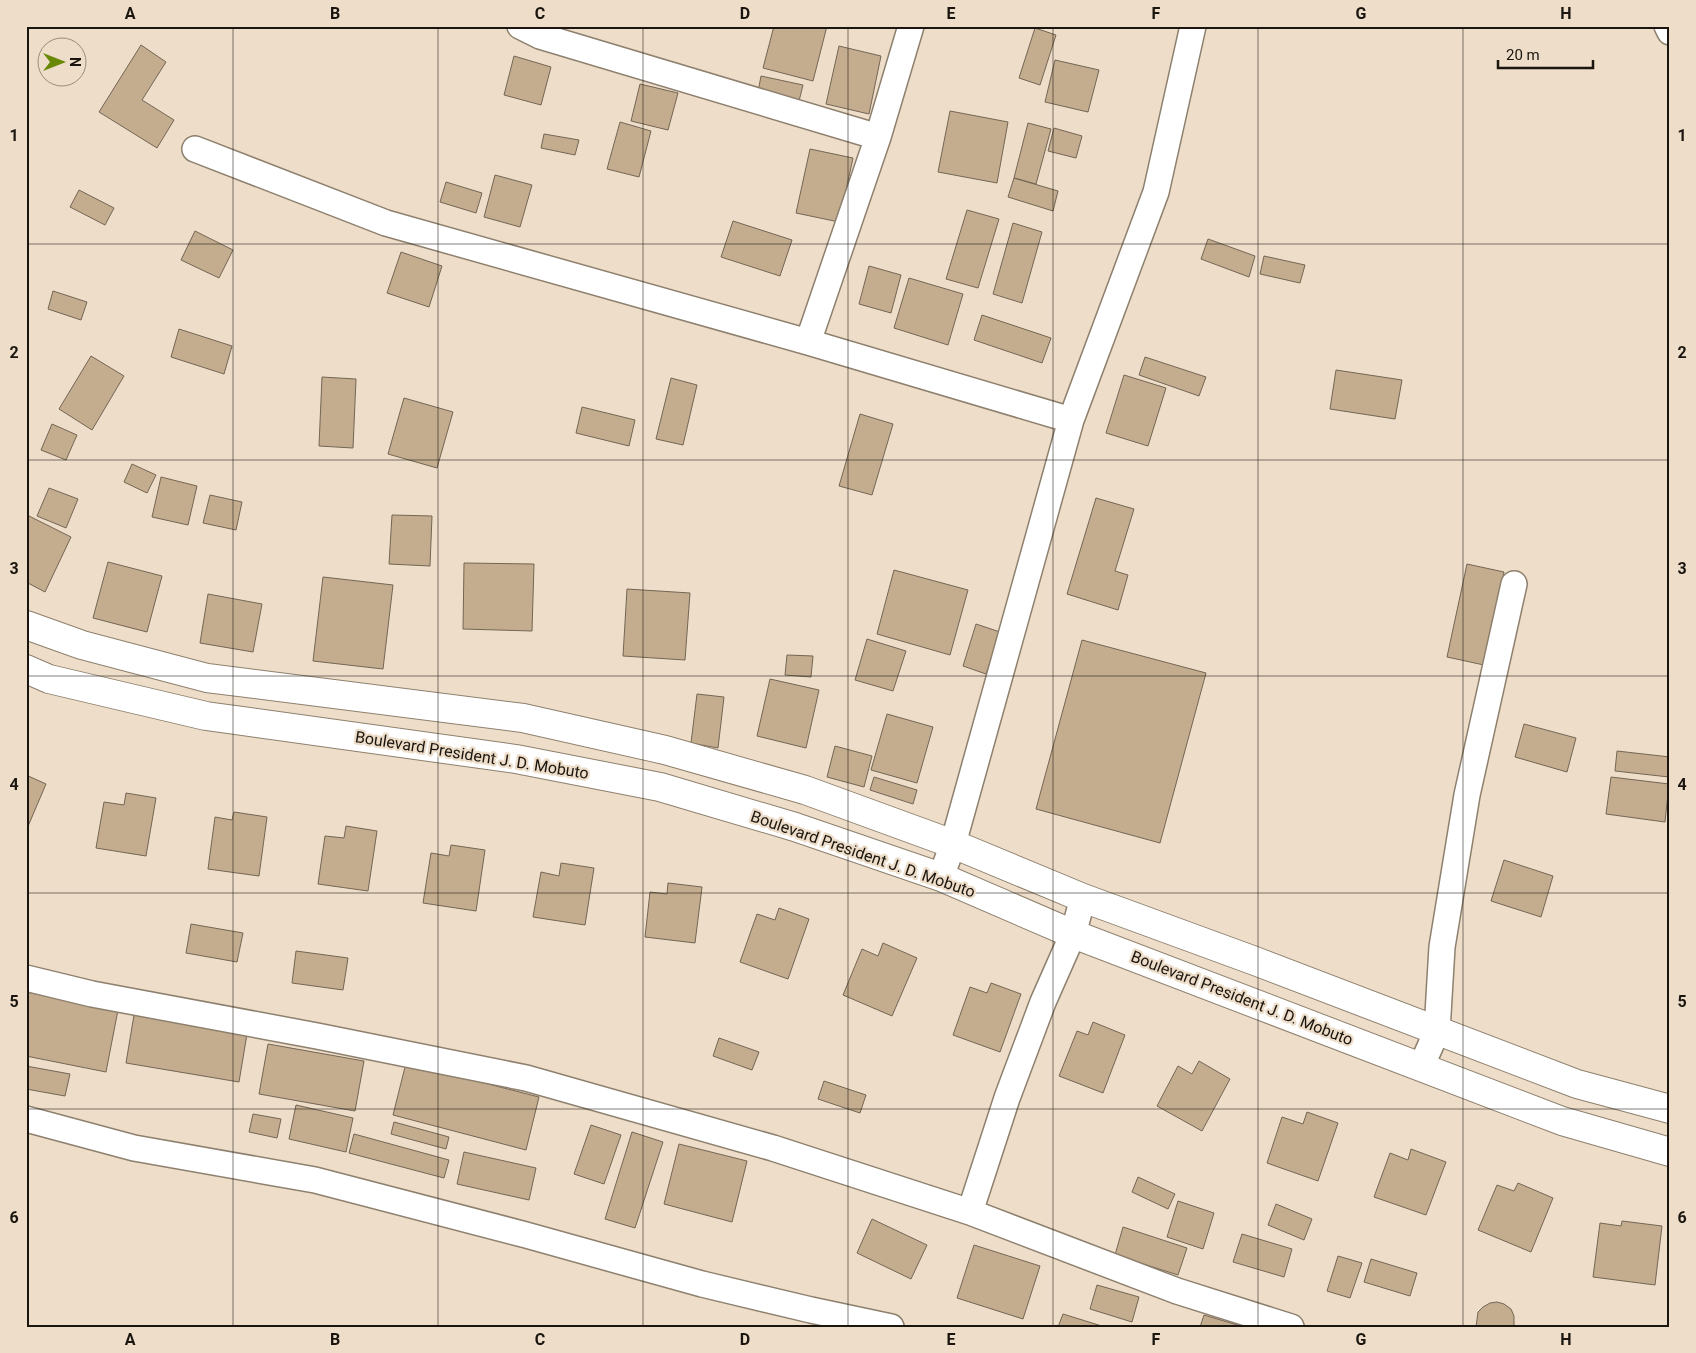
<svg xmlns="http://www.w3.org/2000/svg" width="1696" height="1353" font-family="Roboto,sans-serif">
  <rect width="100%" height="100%" fill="#edddc9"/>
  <path fill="#c4ac8e" stroke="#746655" d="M774,26h53l-14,55 -50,-13z
    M1035,28l21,7 -16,50 -21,-7z
    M141,45l25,17 -24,38 32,20 -17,28 -58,-36z
    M839,46l42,10 -12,58 -43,-10z
    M514,56l37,11 -10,38 -37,-10z
    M1055,60l44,10 -11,42 -43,-10z
    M761,76l42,9 -4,16 -41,-9z
    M640,84l38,9 -10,37 -37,-9z
    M950,111l58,11 -11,61 -59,-11z
    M620,122l31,9 -12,46 -32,-8z
    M1028,123l23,6 -15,55 -22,-6z
    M1054,128l28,8 -6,22 -28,-7z
    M544,134l35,6 -4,15 -34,-7z
    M810,149l43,9 -14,64 -43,-9z
    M495,175l37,10 -12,42 -36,-10z
    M1014,178l44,13 -5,20 -45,-14z
    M446,182l36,11 -6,20 -36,-11z
    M79,190l35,18 -9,17 -35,-18z
    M967,210l32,9 -21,69 -32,-9z
    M733,221l59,19 -12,36 -59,-19z
    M1013,223l29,9 -20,71 -29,-9z
    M195,231l38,19 -14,28 -38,-18z
    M1208,239l47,17 -6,21 -48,-18z
    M401,252l41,14 -13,41 -42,-14z
    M1264,256l41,9 -5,18 -40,-9z
    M869,266l32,9 -10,38 -32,-9z
    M909,278l54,16 -15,51 -54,-17z
    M53,291l34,11 -6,18 -33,-11z
    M982,315l69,23 -9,25 -68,-23z
    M179,329l53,17 -8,28 -53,-17z
    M91,356l33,20 -32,54 -33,-21z
    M1145,357l61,20 -7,19 -60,-21z
    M1336,370l66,10 -7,39 -65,-10z
    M1124,375l42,13 -18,58 -42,-13z
    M322,377l34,2 -3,69 -34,-2z
    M671,378l26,7 -14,60 -27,-6z
    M404,398l49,14 -16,56 -49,-14z
    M582,407l53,13 -6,26 -53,-13z
    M860,414l33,10 -21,71 -33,-9z
    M52,424l25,11 -11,25 -25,-10z
    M132,464l24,11 -9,18 -23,-11z
    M161,477l36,9 -9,39 -36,-8z
    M49,488l29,11 -12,29 -29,-12z
    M210,495l32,7 -6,28 -33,-7z
    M1096,498l38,11 -19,62 13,4 -10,35 -51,-16z
    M392,515l40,1 -2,50 -41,-2z
    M29,516l42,21 -26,55 -19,-10v-60z
    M108,562l54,14 -15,56 -54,-14z
    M464,563l70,1 -2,67 -69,-2z
    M1467,564l37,8 -20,93 -37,-8z
    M894,570l74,20 -18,65 -73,-21z
    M323,577l70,8 -10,84 -70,-8z
    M627,589l63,4 -5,67 -62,-4z
    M208,594l54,10 -9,48 -53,-9z
    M976,624l24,8 -14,42 -23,-8z
    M867,639l39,12 -13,40 -38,-11z
    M1082,640l124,33 -46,170 -124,-34z
    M787,655l26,1 -2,21 -26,-2z
    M770,679l49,11 -13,58 -49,-12z
    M697,694l27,3 -6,51 -27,-5z
    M887,714l46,13 -16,56 -46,-13z
    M1524,724l52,14 -9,34 -52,-15z
    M835,746l37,10 -8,31 -37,-10z
    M1617,751l53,6 -1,20 -54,-6z
    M26,775l20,9 -20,47z
    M874,777l43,13 -4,14 -43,-14z
    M1611,777l58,7 -4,38 -59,-8z
    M126,793l30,5 -10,58 -50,-8 8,-46 20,3z
    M234,812l33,5 -8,59 -51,-7 7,-52 17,3z
    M346,826l31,5 -9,60 -50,-7 7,-48 19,2z
    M451,845l34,5 -9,61 -53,-8 8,-50 18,3z
    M1504,860l49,16 -12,41 -50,-16z
    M561,863l33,5 -9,57 -52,-8 8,-45 18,4z
    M668,883l34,4 -7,56 -50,-6 5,-45 17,2z
    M779,908l30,11 -21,60 -48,-17 17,-48 18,6z
    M191,924l52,9 -6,29 -51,-9z
    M883,943l34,15 -25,58 -49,-21 19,-46 16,7z
    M296,951l52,7 -5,32 -51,-7z
    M991,983l30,11 -21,58 -47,-17 17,-48 17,6z
    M26,992l92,18 -12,62 -80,-16z
    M134,1015l113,19 -8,48 -113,-19z
    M1093,1022l32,13 -22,58 -44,-17 18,-45 11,4z
    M719,1038l40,14 -7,18 -39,-14z
    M268,1044l96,17 -9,50 -96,-17z
    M1199,1061l31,18 -28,52 -45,-25 21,-40 14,8z
    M406,1063l133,34 -13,53 -133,-35z
    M26,1066l44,8 -5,22 -39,-7z
    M824,1081l42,14 -6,18 -42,-14z
    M296,1105l57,13 -7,34 -57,-13z
    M1307,1112l31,11 -20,58 -51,-18 15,-46 21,7z
    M253,1114l28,5 -4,19 -28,-6z
    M394,1122l55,15 -3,12 -55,-15z
    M591,1125l30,10 -17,49 -30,-10z
    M632,1132l31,10 -28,86 -30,-9z
    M354,1134l95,26 -5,18 -95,-25z
    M679,1144l68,17 -15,61 -68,-18z
    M1411,1149l35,13 -20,53 -52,-18 16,-44 18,7z
    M464,1152l72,16 -7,32 -72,-16z
    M1138,1177l37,17 -7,15 -36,-17z
    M1518,1183l35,15 -22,54 -53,-22 19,-45 17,6z
    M1178,1201l36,12 -11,36 -36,-12z
    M1276,1204l36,15 -8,21 -36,-15z
    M872,1219l55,26 -16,34 -54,-26z
    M1622,1221l40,5 -7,59 -62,-8 7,-54 21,3z
    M1123,1227l64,21 -9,27 -63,-20z
    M1242,1234l50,15 -8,28 -51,-15z
    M974,1245l66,21 -17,53 -66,-21z
    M1338,1256l24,7 -12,35 -23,-7z
    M1371,1259l46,14 -7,23 -46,-14z
    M1097,1285l42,12 -7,25 -42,-13z
    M1497,1302l7,2 7,5 3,7v11h-38l2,-15 5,-5 7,-4z
    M1063,1314l42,13h-47z
    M1204,1315l40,12h-44z"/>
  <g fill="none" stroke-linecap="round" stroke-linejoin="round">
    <g stroke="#8e806e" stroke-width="28">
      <path id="street" d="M520,26l20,10 338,101
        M1667,26l3,6
        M195,149l191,74 422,119 263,78
        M808,342l70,-205 33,-111
        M941,877l12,-33 118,-424 85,-228 37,-166
        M26,978l66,16 225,42 209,42 247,70 197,64 207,79 114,36
        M1421,1067l16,-36 5,-84 25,-152 47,-211
        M26,1119l108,29 181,32 211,55 176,49 109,26 80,17
        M970,1212l37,-114 36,-96 30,-68 10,-36"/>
    </g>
    <g stroke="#8e806e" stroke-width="30">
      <path id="secondary" d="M26,625l56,20 125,33 316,40 142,32 140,40 148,54 130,54 172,63 322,123 93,25
        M26,669l23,10 157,37 310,43 144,28 135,40 146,50 132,57 489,187 108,31"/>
    </g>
    <use href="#street" stroke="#fff" stroke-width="25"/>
    <use href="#secondary" stroke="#fff" stroke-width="28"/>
  </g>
  <path fill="none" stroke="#1a150e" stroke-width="1" stroke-opacity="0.55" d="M233,26v1301M438,26v1301M643,26v1301M848,26v1301M1053,26v1301M1258,26v1301M1463,26v1301M26,244h1644M26,460h1644M26,676h1644M26,893h1644M26,1109h1644"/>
  <g text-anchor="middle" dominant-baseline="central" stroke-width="4.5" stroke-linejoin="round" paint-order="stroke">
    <g font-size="16" fill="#1a150e" stroke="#edddc9">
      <text transform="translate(472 755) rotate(9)">Boulevard President J. D. Mobuto</text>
      <text transform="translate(863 854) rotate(19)">Boulevard President J. D. Mobuto</text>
      <text transform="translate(1242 998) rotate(21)">Boulevard President J. D. Mobuto</text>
    </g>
  </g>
  <rect width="1696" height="1353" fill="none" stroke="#edddc9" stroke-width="55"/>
  <g transform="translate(62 62) rotate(90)"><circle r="24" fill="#edddc9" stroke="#998d7e"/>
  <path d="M0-4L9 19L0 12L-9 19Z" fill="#688806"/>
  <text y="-8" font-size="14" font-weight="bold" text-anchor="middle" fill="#1a150e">N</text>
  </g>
  <path d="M1498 60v8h95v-8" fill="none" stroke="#1a150e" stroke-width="2.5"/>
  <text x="1506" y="60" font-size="15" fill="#1a150e" stroke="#edddc9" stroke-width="4" paint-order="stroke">20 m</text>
  <rect x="28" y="28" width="1640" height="1298" fill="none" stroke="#1a150e" stroke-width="2"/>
  <g font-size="16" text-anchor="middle" font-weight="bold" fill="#1a150e">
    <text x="130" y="19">A</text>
    <text x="335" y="19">B</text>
    <text x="540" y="19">C</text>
    <text x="745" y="19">D</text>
    <text x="951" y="19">E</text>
    <text x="1156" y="19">F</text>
    <text x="1361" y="19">G</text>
    <text x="1566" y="19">H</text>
    <text x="14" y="141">1</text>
    <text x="1682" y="141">1</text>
    <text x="14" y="358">2</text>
    <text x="1682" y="358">2</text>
    <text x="14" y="574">3</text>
    <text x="1682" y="574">3</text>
    <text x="14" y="790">4</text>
    <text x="1682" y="790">4</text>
    <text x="14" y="1007">5</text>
    <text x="1682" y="1007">5</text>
    <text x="14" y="1223">6</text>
    <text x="1682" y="1223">6</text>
    <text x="130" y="1345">A</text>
    <text x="335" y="1345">B</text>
    <text x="540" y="1345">C</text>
    <text x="745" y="1345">D</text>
    <text x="951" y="1345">E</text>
    <text x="1156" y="1345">F</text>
    <text x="1361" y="1345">G</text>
    <text x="1566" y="1345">H</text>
  </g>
</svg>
